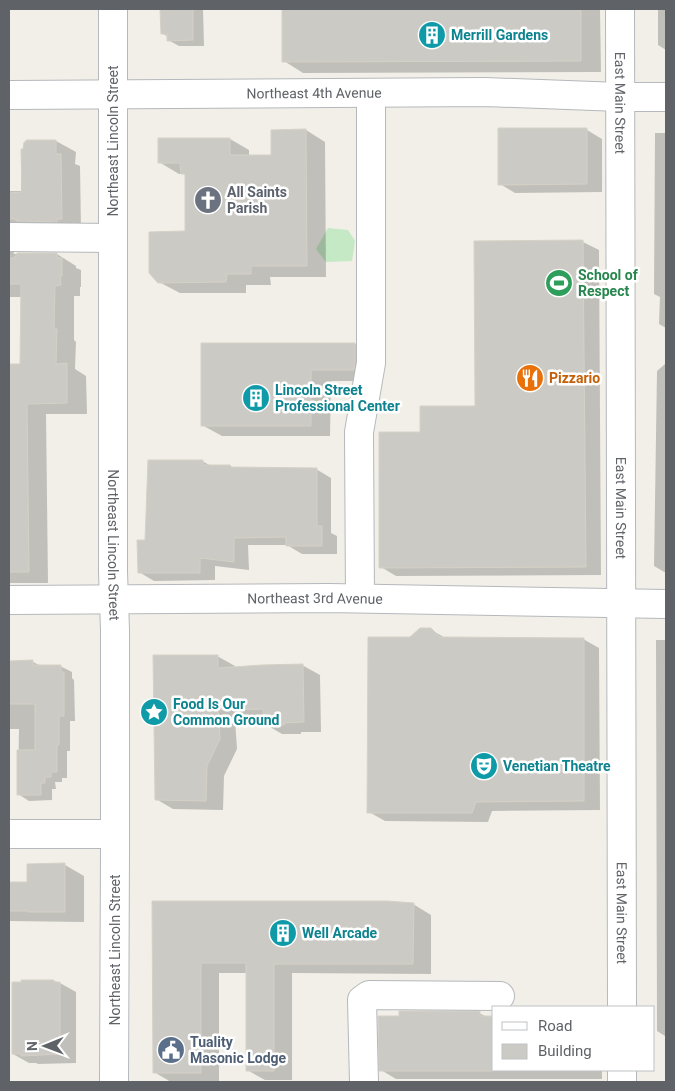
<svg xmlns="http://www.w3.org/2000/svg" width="675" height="1091" font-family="Roboto,sans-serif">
  <rect width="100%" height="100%" fill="#f1efe8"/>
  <path fill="#c5e8c5" d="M328,228l20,2 7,11 -3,20 -26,1 -10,-13z"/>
  <path fill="#0003" d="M40,9h29v1h-28z
    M161,9h42l1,37h-25l-11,-6v-3l-6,-4z
    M283,9h317l1,63 -298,1 -19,-12z
    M658,9h8v41l-8,-5z
    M306,130l19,12 1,135h-56l1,8h-25v8h-66l-21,-11 27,-49v-58l-3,-1h-4l-20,-12 71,-23 19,11v6h23z
    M587,130l15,9v53l-87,1 -15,-9z
    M655,133h11v195l-7,-4 1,-27 -6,-3z
    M27,141h29l20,11 -1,12 5,2 1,63 -68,19 1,6h43l19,12v2l5,2v17h-1v9h-6v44l2,2 -1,27 11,7 1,38h-41l2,169h-39v-218h12l1,-68h-13v-106h12v-41h4z
    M583,242l16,8 2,325 -205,1 -15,-9 41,-134 54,-26 -1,-164z
    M202,344h153l20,12 -1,25h-43l-1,55h-108l-20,-11z
    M665,364h1v209l-12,-7 3,-195z
    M202,461l9,5h19l4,2 82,1 15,9v55l6,3v18h-35l-15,-9h-39l1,25 -34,-4v14l-61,1 -15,-9 8,-31z
    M430,629l17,10h136l16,9 1,162 -108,1 -4,11 -103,-1 -16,-9 42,-174z
    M656,640h10v434l-1,-1v-37l-8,-5z
    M217,656l18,10v2l67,-3 18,10 1,57h-20v2h-19l-17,-10v-5h-30l2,30 -13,27 -1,34 -50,-1 -17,-10z
    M33,662l8,4h19l12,6v6l2,2 1,41h-5v30h-3v27h-5v4h-7l1,7h-4v11l-23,1 -11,-7 1,-65h-10v-65z
    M65,865l19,11v46l-75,-1v-37l20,-1z
    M153,903l260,1 18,11v59l-139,-1v107h-27l-18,-10v-97h-28v109h-48l-17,-10z
    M54,981l6,2 16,9v71l-38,1 -2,-1h-7l-16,-9 9,-71z
    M479,1013l8,4 7,53h108v9h-206l-15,-9z"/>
  <path fill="#cccac5" stroke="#d6d1c6" d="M160,9h33v31l-26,1v-7h-6z
    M282,9h299v52l-299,1z
    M498,128h89v56l-89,1z
    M306,129l1,137h-56v8h-24l-1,8 -68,1 -9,-10v-41l36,-1v-57h-4l-1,-11h-22v-25h72v17h41v-25z
    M26,140h30v14h5l1,65h-5v3l-41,-1v-2h-7v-26l13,-1 -1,-43h2l1,-7h2z
    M583,240l3,327 -207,1v-136h41v-26h55l-1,-165z
    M17,253h40v5h5v18h-2l1,9 -6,1 -1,43h3l-1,35 11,-1v40l-40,1 2,168h-20v-208h11l1,-80h-12v-26h6v-2h2z
    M201,343h154v19l-1,8h-43v56h-110z
    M148,460h55v5h27l1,2 86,1v58h5v20h-36v-9l-52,1v24l-34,-4v15h-62l-1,-33h8z
    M420,628h11l9,9 144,1v163l-108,1 -4,11h-105l1,-176h42z
    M153,655h65v13l44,-3 41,-1 1,58 -20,1v2h-20l-1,-16 -45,1 2,29 -13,27 -1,35 -51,-1z
    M33,660v5h28v7h3v44h-5v29h-2v27h-6v5h-6v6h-4v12h-24v-45h18v-46h-26v-43z
    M65,863v49h-37v-1h-19v-29h18v-18z
    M152,901h235l27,2 -1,61h-139v107h-28v-108h-45v110h-48z
    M21,980h33v2h6v72l-39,2v-2h-9v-72h9z
    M399,1011h81v5h14v55h-115l-1,-55h21z"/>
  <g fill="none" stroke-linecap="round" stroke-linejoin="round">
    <g stroke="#b5b8bc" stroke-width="30">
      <g id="minor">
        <path id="s1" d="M113,9v563l2,58v222l-1,230"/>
        <path id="s2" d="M620,9l2,998"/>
        <path id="s3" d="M9,95l476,-3 135,5h46"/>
        <path d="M9,237l104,1"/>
        <path d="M360,598l-1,-166 12,-69v-270"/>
        <path id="s4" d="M9,600l320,-2 337,6"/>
        <path d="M9,834h106"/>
        <path d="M364,1082l-2,-82 7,-5 131,1"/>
        <path d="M622,1082v-12"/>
      </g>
    </g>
    <use href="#minor" stroke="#fff" stroke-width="28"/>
  </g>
  <defs>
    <g id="building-disc" transform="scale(1.4375)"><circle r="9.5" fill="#0f9aa8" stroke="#fff"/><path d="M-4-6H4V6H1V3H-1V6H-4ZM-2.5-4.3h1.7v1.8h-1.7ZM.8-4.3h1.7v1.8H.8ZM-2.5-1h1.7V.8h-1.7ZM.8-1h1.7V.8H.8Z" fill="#fff"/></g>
    <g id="church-disc" transform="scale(1.4375)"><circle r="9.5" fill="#6b7280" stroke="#fff"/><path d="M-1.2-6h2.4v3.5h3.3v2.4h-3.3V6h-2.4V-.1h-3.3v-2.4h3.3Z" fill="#fff"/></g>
    <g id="stadium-disc" transform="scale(1.4375)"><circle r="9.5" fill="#2e9e5b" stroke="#fff"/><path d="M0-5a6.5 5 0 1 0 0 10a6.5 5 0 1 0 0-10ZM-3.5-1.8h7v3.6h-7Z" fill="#fff"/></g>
    <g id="restaurant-disc" transform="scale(1.4375)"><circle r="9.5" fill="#e8710a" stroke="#fff"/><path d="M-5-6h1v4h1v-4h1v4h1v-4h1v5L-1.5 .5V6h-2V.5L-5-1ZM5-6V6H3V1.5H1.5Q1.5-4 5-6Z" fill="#fff"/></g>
    <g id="sight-disc" transform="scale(1.4375)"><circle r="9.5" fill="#0f9aa8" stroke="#fff"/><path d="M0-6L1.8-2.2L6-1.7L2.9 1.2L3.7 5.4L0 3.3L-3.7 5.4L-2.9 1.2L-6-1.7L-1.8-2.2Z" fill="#fff"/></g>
    <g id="theatre-disc" transform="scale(1.4375)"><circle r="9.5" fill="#0f9aa8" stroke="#fff"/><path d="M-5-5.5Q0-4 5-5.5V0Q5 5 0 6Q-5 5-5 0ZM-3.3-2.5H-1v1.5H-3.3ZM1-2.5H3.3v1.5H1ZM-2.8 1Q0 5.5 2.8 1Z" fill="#fff"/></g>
    <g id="civic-disc" transform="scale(1.4375)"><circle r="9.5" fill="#5c6f8a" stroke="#fff"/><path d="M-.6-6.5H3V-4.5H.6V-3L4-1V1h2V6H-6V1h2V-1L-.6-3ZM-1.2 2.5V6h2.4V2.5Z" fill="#fff"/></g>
  </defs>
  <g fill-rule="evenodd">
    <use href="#building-disc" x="432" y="35"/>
    <use href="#church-disc" x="208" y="200"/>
    <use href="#stadium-disc" x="559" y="283"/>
    <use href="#restaurant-disc" x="530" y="378"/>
    <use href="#building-disc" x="256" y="398"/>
    <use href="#sight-disc" x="154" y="712"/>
    <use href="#theatre-disc" x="484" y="766"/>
    <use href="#building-disc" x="283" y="933"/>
    <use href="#civic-disc" x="171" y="1050"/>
  </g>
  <g text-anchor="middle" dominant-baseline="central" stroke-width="5" stroke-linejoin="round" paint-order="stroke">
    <g font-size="14" font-weight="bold" fill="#0d838f" stroke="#fff" text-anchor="start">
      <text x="451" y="35">Merrill Gardens</text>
      <text x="275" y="390">Lincoln Street<tspan x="275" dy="16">Professional Center</tspan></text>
      <text x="173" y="704">Food Is Our<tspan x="173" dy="16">Common Ground</tspan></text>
      <text x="503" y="766">Venetian Theatre</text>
      <text x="302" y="933">Well Arcade</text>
    </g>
    <g font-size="14" fill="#5f6368" stroke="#fff">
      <text stroke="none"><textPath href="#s3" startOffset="305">Northeast 4th Avenue</textPath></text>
      <text stroke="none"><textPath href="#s2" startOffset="94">East Main Street</textPath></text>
      <text transform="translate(113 141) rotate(-90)">Northeast Lincoln Street</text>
      <text stroke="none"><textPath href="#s2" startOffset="499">East Main Street</textPath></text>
      <text stroke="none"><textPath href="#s1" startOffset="536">Northeast Lincoln Street</textPath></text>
      <text stroke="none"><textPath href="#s4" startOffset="306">Northeast 3rd Avenue</textPath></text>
      <text stroke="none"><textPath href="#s2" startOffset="904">East Main Street</textPath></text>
      <text transform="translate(115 950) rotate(-90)">Northeast Lincoln Street</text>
    </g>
    <g font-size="14" font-weight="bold" fill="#5b616d" stroke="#fff" text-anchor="start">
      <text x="227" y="192">All Saints<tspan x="227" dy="16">Parish</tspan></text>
    </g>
    <g font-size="14" font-weight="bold" fill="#27864d" stroke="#fff" text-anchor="start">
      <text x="578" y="275">School of<tspan x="578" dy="16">Respect</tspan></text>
    </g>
    <g font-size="14" font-weight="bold" fill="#c56008" stroke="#fff" text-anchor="start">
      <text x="549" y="378">Pizzario</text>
    </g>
    <g font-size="14" font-weight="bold" fill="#4e5e75" stroke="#fff" text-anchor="start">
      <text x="190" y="1042">Tuality<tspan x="190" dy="16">Masonic Lodge</tspan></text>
    </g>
  </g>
  <rect width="675" height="1091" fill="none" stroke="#5f6368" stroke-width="20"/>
  <rect x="492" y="1006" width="162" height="65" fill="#ffffff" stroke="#bfc1c3"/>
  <rect x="502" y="1022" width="25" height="8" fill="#ffffff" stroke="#bfc1c3"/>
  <text x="538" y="1031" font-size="15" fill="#5f6368">Road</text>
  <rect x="502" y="1044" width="25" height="15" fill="#cccac5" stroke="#bfc1c3"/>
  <text x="538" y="1056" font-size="15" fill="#5f6368">Building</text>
  <g transform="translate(45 1046) rotate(269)" stroke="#ffffff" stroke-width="4" paint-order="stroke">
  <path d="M0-4L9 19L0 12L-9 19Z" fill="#5f6368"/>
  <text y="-8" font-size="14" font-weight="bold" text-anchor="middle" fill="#5f6368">N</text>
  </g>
</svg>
